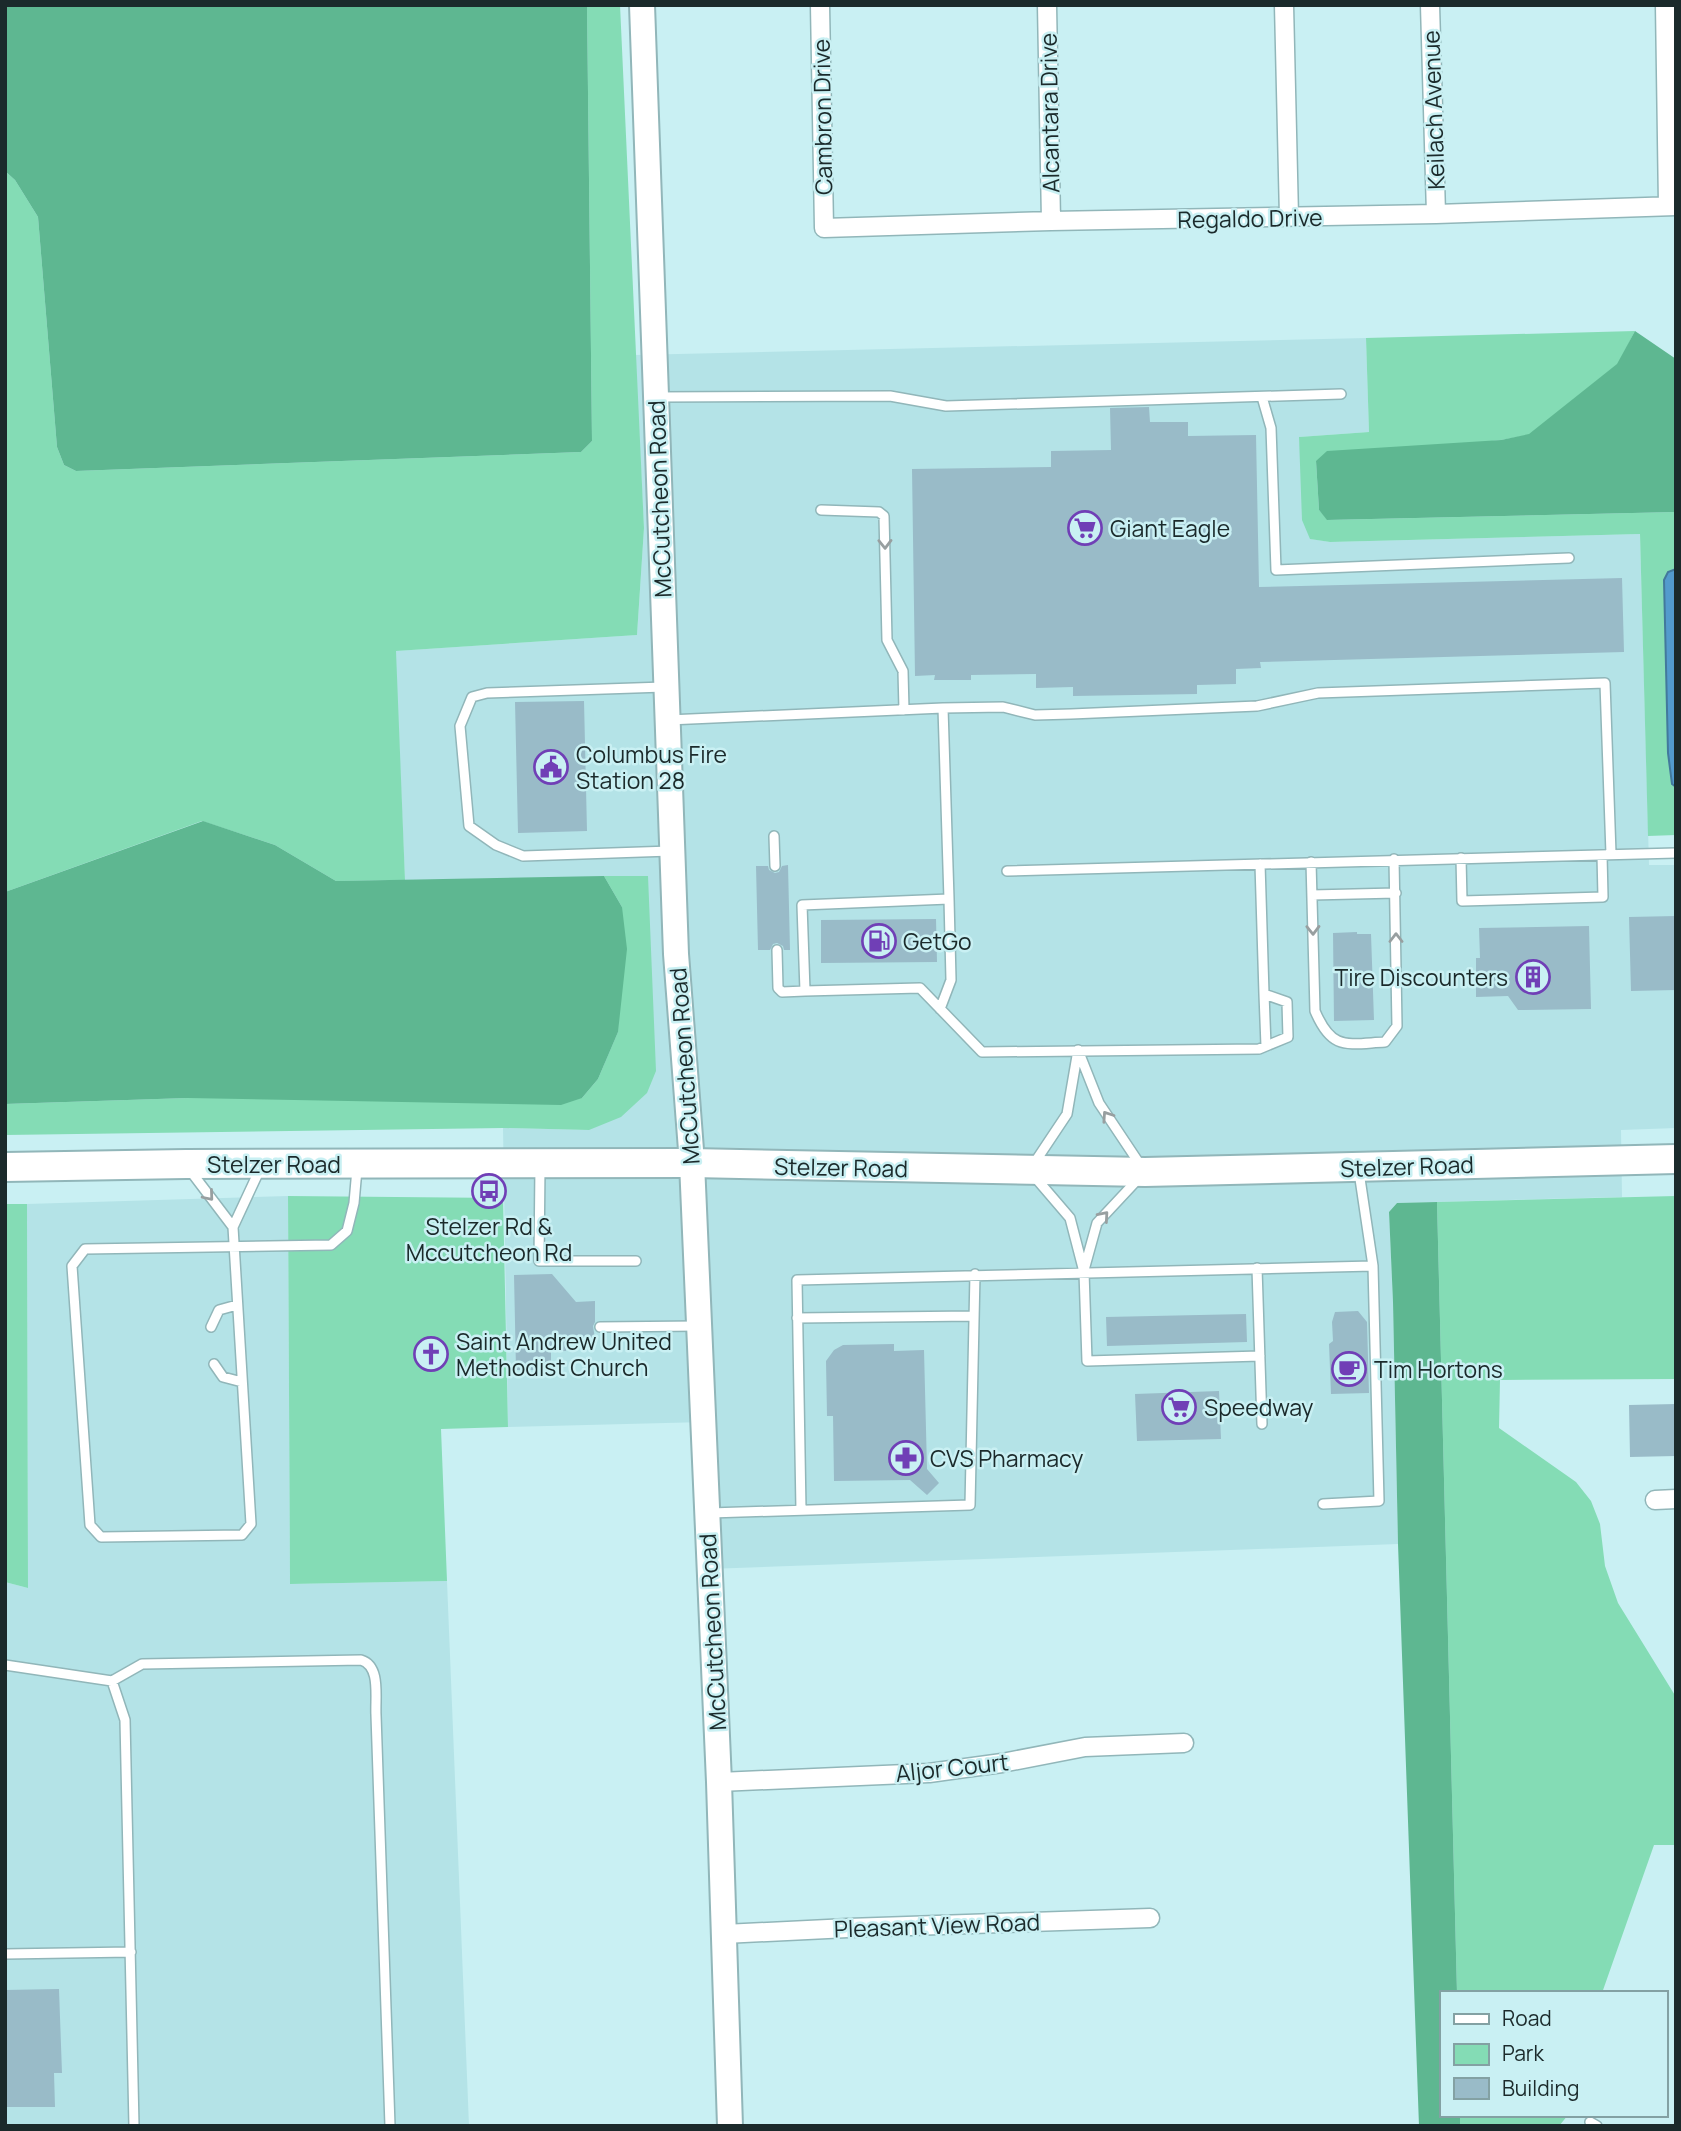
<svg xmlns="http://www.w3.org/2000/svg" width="1681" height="2131" font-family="Manrope,sans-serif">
  <rect width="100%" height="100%" fill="#c9f0f3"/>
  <path fill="#b4e3e7" d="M1366,338l3,94 -70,5 12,102 19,3 310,-8 9,331h27v263l-55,2 1,67 -225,6 -8,9 4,90 5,242 -690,25 -3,-147 -197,5 -5,-299 86,2 59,-254 -243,4 -10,-229 242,-16 7,-107 -9,-173z
    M288,1196l2,388 157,-3 22,545h-464v-544l23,6 -1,-384z"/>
  <path fill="#84dcb5" d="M587,5h33l24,523 -7,107 -241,16 9,229 -69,1 -61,-36 -73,-24 -197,71v-721l10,9 23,37 19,230 7,18 12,6 505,-19 11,-11z
    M1635,331l-17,33 -89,71 -28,5 -185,21 3,49 9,10 348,-8v57l-8,3 4,211 4,4v48l-28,1 -8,-302 -310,8 -20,-3 -8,-19 -3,-83 70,-5 -3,-94z
    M604,876h44l8,195 -9,22 -26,24 -32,13 -86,-2 -498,7v-31l183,-6h394l16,-19 20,-47 4,-125z
    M288,1196l215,2 5,229 -67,2 6,152 -157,3z
    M1676,1196v183l-176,1 -1,48 77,54 15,19 9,23 5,42 13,37 58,94v148h-22l-52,148h-145l-20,-791z
    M5,1204h22l1,384 -23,-6z
    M1460,2115h108l-9,11h-99z"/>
  <path fill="#5eb791" d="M5,5h582l5,436 -11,11 -505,19 -12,-6 -7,-18 -19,-230 -23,-37 -10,-9z
    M1635,331l41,28v153l-349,8 -8,-10 -3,-49 11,-10 174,-11 28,-6 88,-70z
    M203,821l72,24 61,36 268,-5 18,31 5,42 -9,83 -20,47 -16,19 -21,7 -373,-7 -183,6v-212z
    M1437,1202l20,791h-16v122h19v11h-41l-21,-582 -5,-242 -4,-90 8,-9z"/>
  <path fill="#539bcd" stroke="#42799c" stroke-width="2" d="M1676,569v218l-4,-3 -4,-31 -4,-173 4,-8z"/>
  <path fill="#99bbc8" d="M1149,407l1,15h38v14l68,-1 3,152 363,-9 2,74 -364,10 1,6 -25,1v15l-39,1v9l-124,2v-9l-37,1v-14l-65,1v5h-37l1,-5 -20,1 -3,-207 139,-2v-16l60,-1 -1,-42z
    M584,701l3,130 -69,2 -3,-131z
    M788,865l2,85h-6l-1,-4 -6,-3 -4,1 -3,6h-12l-2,-84h12l1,4 6,3 4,-1 3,-6z
    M1676,916v74l-45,1 -2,-74z
    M936,919l1,43 -116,1v-43z
    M1589,926l2,83 -73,1 -10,-14 -32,1v-39h4l-1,-30z
    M1357,932v2h14l3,86 -40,1 -1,-88z
    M552,1274l24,28 19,-1v21l-2,4 2,13h-29v12h-15v19h-35l-2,-95z
    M1358,1311l9,11 2,71 -38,1 -2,-50 4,-3 -1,-19 3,-10z
    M1246,1314l1,28 -140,4 -1,-29z
    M894,1344v7l30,-1 3,119 12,14 -12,12 -17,-15 -76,1 -1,-65h-6l-1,-55 8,-11 9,-5z
    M1219,1391l2,48 -84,2 -2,-47z
    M1676,1404v52l-46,1 -1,-52z
    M59,1989l3,84h-8l1,34h-50v-117z"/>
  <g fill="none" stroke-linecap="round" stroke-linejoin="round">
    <g stroke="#91b6b9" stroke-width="12">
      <path id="service" d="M658,397l232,-1 56,10 395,-12
        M1262,397l9,31 5,142 293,-12
        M821,510l58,2 5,4 3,124 16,31 1,39
        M664,687l-177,6 -15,4 -12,29 9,100 27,19 27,11 148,-5
        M943,708l60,-1 32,8 36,-1 186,-8 61,-13 287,-10 6,171
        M668,720l275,-12 6,191 -147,6 3,86 115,-3 62,64 277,-3 29,-12 -1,-35 -23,-8 -4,-130
        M774,836l1,30
        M1461,858l1,43 141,-4 -1,-42
        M1311,862l4,149c17,40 31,33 70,31l12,-16 -3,-167
        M1007,871l669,-18
        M1312,895l84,-2
        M777,950l1,38 4,4 23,-1
        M1264,994l2,52
        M940,1009l11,-29 -2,-81
        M1078,1050l21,53 42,63
        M1033,1165l34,-51 11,-64
        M540,1166l-1,95h97
        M189,1169l44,58
        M260,1169l-27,58 18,297 -9,11 -141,2 -11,-12 -18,-259 13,-17 246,-4 16,-14 7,-28 3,-34
        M1034,1176l36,42 14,54 3,89 173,-5
        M1257,1268l5,156
        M1084,1270l13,-47 43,-46
        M797,1318l177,-2
        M211,1327l8,-17 18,-5
        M600,1327l97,-1
        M214,1364l9,13 19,5
        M1323,1504l56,-3 -6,-235 -14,-94
        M801,1510l-4,-230 576,-14
        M710,1513l260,-8 5,-231
        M5,1665l107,16 30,-17 219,-4c20,6 14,37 15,55l14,411
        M112,1681l13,39 9,406
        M5,1954l126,-2
        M1590,2122l7,4"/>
    </g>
    <g stroke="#91b6b9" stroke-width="21">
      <path id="minor" d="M820,5l4,223 227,-7 385,-7 240,-8
        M1047,5l4,216
        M1284,5l5,212
        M1430,5l6,209
        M1665,5l3,201
        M1655,1500l21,-1
        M719,1782l210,-9 73,-10 83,-16 99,-4
        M724,1934l124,-6 302,-10"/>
    </g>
    <g stroke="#91b6b9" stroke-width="28">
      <path id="secondary" d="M642,5l34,949 16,209 27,619 11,344"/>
    </g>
    <g stroke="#91b6b9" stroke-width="32">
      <path id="primary" d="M5,1167l181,-3 506,-1 453,9 531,-13"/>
    </g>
    <use href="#service" stroke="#fff" stroke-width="9"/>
    <use href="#minor" stroke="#fff" stroke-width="18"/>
    <use href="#secondary" stroke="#fff" stroke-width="24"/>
    <use href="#primary" stroke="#fff" stroke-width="28"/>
  </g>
  <defs><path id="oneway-chevron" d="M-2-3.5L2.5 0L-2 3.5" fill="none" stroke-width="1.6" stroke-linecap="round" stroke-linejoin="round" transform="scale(1.75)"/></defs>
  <g stroke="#989fa0">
    <use href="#oneway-chevron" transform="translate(885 544) rotate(89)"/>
    <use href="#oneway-chevron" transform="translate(1313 930) rotate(89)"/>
    <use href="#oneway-chevron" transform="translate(1396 938) rotate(-90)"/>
    <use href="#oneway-chevron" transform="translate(1107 1116) rotate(-124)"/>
    <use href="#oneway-chevron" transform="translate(209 1196) rotate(50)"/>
    <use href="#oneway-chevron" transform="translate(1104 1216) rotate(-49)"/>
  </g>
  <defs>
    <g id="supermarket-ring" transform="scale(1.75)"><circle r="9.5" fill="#c9f0f3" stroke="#703fb6" stroke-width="1.5"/><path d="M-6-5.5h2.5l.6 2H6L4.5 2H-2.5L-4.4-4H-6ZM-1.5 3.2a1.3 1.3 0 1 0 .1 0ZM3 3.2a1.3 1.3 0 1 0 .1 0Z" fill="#703fb6"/></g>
    <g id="civic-ring" transform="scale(1.75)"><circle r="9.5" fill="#c9f0f3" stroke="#703fb6" stroke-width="1.5"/><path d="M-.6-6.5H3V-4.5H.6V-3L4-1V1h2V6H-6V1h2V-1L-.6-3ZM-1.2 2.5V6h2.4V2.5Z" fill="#703fb6"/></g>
    <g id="fuel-ring" transform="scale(1.75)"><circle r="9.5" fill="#c9f0f3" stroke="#703fb6" stroke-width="1.5"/><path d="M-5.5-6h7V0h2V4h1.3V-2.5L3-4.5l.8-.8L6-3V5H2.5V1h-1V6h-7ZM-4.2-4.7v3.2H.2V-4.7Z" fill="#703fb6"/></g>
    <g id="building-ring" transform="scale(1.75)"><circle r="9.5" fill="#c9f0f3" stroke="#703fb6" stroke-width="1.5"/><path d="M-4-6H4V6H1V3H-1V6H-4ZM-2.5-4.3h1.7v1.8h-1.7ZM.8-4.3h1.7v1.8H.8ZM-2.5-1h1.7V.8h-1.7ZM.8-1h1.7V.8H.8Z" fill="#703fb6"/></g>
    <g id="bus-ring" transform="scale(1.75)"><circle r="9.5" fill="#c9f0f3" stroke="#703fb6" stroke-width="1.5"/><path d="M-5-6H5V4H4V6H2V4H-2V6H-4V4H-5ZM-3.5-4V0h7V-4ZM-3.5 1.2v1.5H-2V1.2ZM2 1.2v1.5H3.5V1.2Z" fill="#703fb6"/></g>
    <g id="church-ring" transform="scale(1.75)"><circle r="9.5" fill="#c9f0f3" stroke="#703fb6" stroke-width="1.5"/><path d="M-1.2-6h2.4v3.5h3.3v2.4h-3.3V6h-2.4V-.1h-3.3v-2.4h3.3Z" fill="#703fb6"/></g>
    <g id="cafe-ring" transform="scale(1.75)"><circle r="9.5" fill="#c9f0f3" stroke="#703fb6" stroke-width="1.5"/><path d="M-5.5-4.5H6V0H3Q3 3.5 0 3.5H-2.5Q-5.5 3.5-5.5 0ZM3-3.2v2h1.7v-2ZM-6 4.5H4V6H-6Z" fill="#703fb6"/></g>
    <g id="pharmacy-ring" transform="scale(1.75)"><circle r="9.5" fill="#c9f0f3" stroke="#703fb6" stroke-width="1.5"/><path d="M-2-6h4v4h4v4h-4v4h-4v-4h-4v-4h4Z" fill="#703fb6"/></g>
  </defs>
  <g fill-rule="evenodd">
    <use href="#supermarket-ring" x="1085" y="528"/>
    <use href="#civic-ring" x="551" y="767"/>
    <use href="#fuel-ring" x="879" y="941"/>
    <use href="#building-ring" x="1533" y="977"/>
    <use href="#bus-ring" x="489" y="1191"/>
    <use href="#church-ring" x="431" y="1354"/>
    <use href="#cafe-ring" x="1349" y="1369"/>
    <use href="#supermarket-ring" x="1179" y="1407"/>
    <use href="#pharmacy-ring" x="906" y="1458"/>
  </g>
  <g text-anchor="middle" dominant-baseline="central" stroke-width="5" stroke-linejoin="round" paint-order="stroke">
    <g font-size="23" fill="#1b2a2b" stroke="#c9f0f3">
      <text transform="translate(1433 110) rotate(-92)">Keilach Avenue</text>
      <text transform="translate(1049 113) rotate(-91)">Alcantara Drive</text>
      <text transform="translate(822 117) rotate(-91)">Cambron Drive</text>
      <text transform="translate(1250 218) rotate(-1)">Regaldo Drive</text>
      <text transform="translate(659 499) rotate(-92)">McCutcheon Road</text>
      <text transform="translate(684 1066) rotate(-94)">McCutcheon Road</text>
      <text x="274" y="1164">Stelzer Road</text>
      <text transform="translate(1407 1166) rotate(-2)">Stelzer Road</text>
      <text transform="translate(841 1167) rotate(1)">Stelzer Road</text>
      <text transform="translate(712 1632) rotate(-93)">McCutcheon Road</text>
      <text transform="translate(952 1767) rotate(-6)">Aljor Court</text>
      <text transform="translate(937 1925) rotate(-2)">Pleasant View Road</text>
    </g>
    <g font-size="23" fill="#1b2a2b" stroke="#c9f0f3" text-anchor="start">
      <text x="1110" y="528">Giant Eagle</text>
      <text x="576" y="754">Columbus Fire<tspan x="576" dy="26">Station 28</tspan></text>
      <text x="903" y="941">GetGo</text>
      <text x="1508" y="977" text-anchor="end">Tire Discounters</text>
      <text x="489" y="1226" text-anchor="middle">Stelzer Rd &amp;<tspan x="489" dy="26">Mccutcheon Rd</tspan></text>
      <text x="456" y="1341">Saint Andrew United<tspan x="456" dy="26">Methodist Church</tspan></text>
      <text x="1374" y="1369">Tim Hortons</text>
      <text x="1204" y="1407">Speedway</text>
      <text x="930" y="1458">CVS Pharmacy</text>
    </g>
  </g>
  <rect width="1681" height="2131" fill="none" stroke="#1b2a2b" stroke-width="14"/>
  <rect x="1440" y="1991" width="228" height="126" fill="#c9f0f3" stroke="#83a1a3" stroke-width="2"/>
  <rect x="1454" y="2014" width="35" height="10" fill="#ffffff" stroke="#83a1a3" stroke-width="2"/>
  <text x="1502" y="2026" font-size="21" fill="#1b2a2b">Road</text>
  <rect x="1454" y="2044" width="35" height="21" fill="#84dcb5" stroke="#83a1a3" stroke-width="2"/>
  <text x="1502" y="2061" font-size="21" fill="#1b2a2b">Park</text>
  <rect x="1454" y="2078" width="35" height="21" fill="#99bbc8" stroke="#83a1a3" stroke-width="2"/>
  <text x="1502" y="2096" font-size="21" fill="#1b2a2b">Building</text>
</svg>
